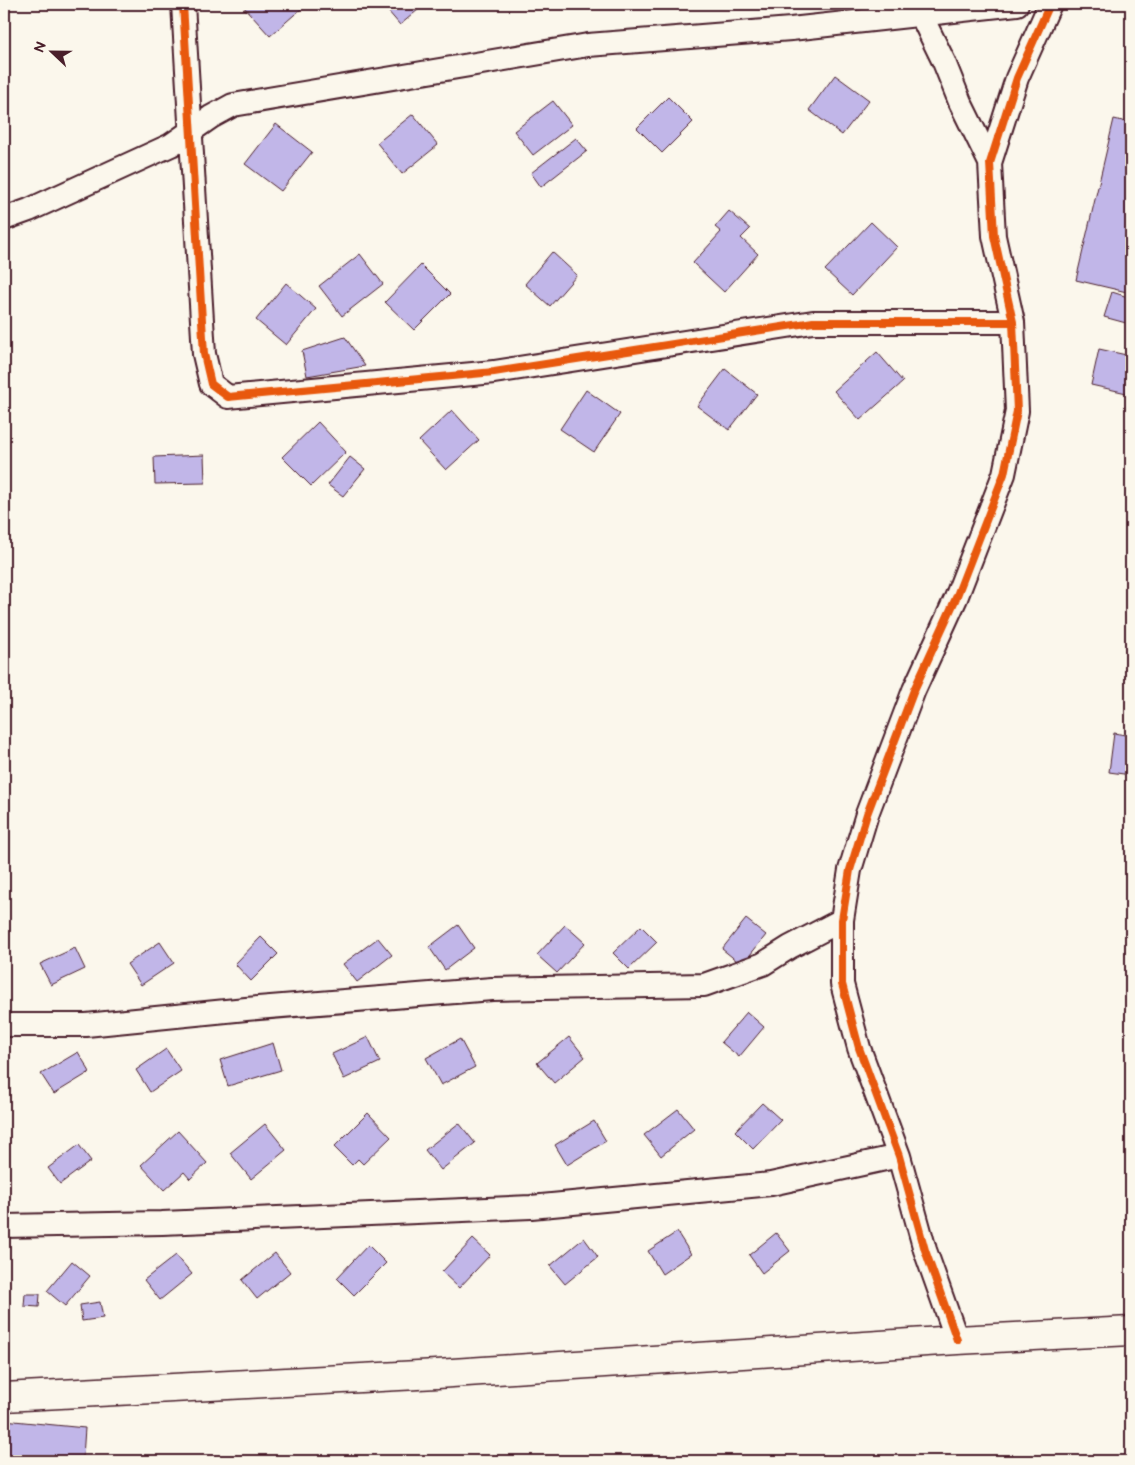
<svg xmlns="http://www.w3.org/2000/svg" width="1135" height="1465" font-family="'Balsamiq Sans',sans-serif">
  <rect width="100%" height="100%" fill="#fbf7ec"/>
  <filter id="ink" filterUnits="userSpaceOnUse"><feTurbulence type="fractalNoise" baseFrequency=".02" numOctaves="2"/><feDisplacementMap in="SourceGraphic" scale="10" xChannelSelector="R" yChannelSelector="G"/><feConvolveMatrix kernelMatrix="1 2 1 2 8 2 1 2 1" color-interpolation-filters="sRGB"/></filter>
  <g filter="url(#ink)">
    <path fill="#c1b6e8" stroke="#4a1f2b" d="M244,4h55l3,4 -32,28 -28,-31z
      M382,4h43l-25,21z
      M534,4h12l-7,5z
      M835,75l34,25 -27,35 -33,-25z
      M668,97l25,25 -31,31 -25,-25z
      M553,101l19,24 -39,30 -19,-24z
      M413,114l25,31 -36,29 -25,-31z
      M1114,119l17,4v170l-55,-13z
      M276,124l36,28 -31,39 -36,-27z
      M576,138l11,13 -46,36 -10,-14z
      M729,211l21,18 -9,9 17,16 -34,38 -31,-29 28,-31 -6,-5z
      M871,222l26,25 -45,48 -27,-25z
      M552,252l25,23 -27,31 -25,-22z
      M360,254l23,30 -41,32 -23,-30z
      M421,265l29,29 -36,36 -29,-28z
      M286,283l30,26 -30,36 -30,-25z
      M1112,292l19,6v8l-5,17 -22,-6z
      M345,337l20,29 -58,10 -5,-25z
      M1099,349l32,7v38l-40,-9z
      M877,352l26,30 -43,38 -26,-29z
      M725,369l32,25 -28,36 -32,-24z
      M586,390l34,24 -26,38 -34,-23z
      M452,410l27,30 -33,30 -27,-29z
      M318,422l28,30 -35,34 -29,-29z
      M204,455l1,28 -50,1 -1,-27z
      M350,457l15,12 -22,27 -15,-11z
      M1114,733l17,3v39l-22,-3z
      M746,919l20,16 -24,30 -20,-16z
      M458,925l16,23 -29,22 -16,-23z
      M565,925l20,18 -28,30 -20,-18z
      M641,926l16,16 -28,27 -16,-16z
      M261,937l17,17 -27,27 -16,-17z
      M378,938l14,17 -35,27 -14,-18z
      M160,942l14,21 -33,22 -14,-21z
      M75,948l10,21 -34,16 -11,-21z
      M747,1012l17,15 -25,30 -18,-15z
      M368,1037l12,25 -36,17 -12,-25z
      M569,1037l16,20 -31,26 -17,-20z
      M460,1039l15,28 -34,18 -15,-27z
      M273,1043l8,27 -53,16 -8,-26z
      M166,1049l15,22 -31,21 -14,-22z
      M78,1052l12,20 -36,22 -13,-20z
      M762,1103l19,17 -28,29 -18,-18z
      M678,1109l16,20 -33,27 -17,-21z
      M368,1113l23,24 -28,27 -5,-5 -6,6 -18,-18z
      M594,1121l12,20 -39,24 -12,-20z
      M459,1123l16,20 -34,27 -16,-20z
      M265,1124l21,26 -35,29 -21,-26z
      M178,1131l29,32 -17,16 -6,-7 -20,18 -23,-25z
      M79,1145l12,16 -31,23 -12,-16z
      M677,1232l14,22 -29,20 -14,-23z
      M776,1233l14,18 -28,22 -13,-18z
      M584,1238l14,19 -33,27 -15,-18z
      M473,1239l17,16 -31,33 -17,-16z
      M368,1245l18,18 -32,32 -17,-17z
      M275,1253l15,19 -33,27 -15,-19z
      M176,1255l16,19 -32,26 -16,-20z
      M72,1261l18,15 -25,30 -18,-15z
      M25,1294h15l-1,13 -15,-1z
      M100,1302l3,16 -21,3 -2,-16z
      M4,1420l81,8 -2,29 -79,1z"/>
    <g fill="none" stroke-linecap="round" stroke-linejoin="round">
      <g stroke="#4a1f2b" stroke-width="26">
        <path id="street" d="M183,4l21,350 7,30 17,13 266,-25 319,-50h200
          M917,4l4,11 23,47 16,40 30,61
          M4,219l25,-9 142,-65 40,-28 22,-12 355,-60 203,-16 226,-25
          M4,1025h82l160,-16 246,-20 212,-4 59,-21 27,-17 52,-27
          M4,1226l158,-3 369,-16 240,-23 128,-28
          M957,1340l-32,-90 -26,-94 -40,-108 -17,-64v-64l8,-50 17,-56 47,-124 42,-92 48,-124 13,-63 -4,-89 -19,-86 -4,-73 27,-85 33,-74"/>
      </g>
      <g stroke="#4a1f2b" stroke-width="31">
        <path id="secondary" d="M4,1397l433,-23 520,-34 174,-9"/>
      </g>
      <use href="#street" stroke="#fbf7ec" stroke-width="22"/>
      <use href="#secondary" stroke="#fbf7ec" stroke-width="28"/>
      <g stroke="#fbf7ec" stroke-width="11">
        <path id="cycleway" d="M183,4l21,350 7,30 17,13 266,-25 319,-50h200
          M957,1340l-32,-90 -26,-94 -40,-108 -17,-64v-64l8,-50 17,-56 47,-124 42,-92 48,-124 13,-63 -4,-89 -19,-86 -4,-73 27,-85 33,-74"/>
      </g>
      <use href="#cycleway" stroke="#e8590c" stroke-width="8"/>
    </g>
  </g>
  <rect width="1135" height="1465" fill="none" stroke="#fbf7ec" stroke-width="20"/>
  <rect x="10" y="10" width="1115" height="1445" fill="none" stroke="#4a1f2b" stroke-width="2" filter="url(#ink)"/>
  <g transform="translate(52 52) rotate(292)" stroke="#fbf7ec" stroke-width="4" paint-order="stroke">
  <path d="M0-4L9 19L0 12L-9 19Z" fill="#4a1f2b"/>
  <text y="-8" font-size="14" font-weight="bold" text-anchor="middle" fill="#4a1f2b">N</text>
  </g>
</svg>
